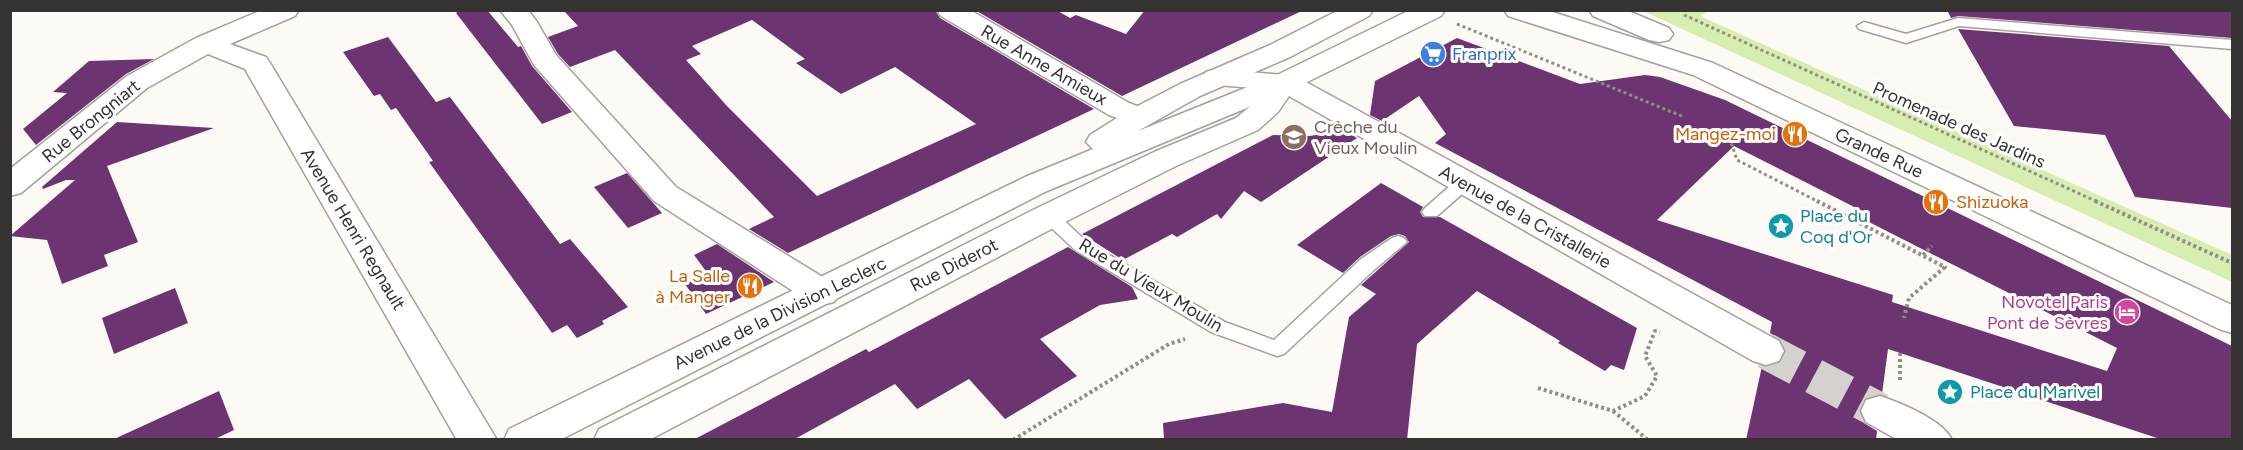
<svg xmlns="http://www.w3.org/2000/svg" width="2243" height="450" font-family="Figtree,sans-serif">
  <rect width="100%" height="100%" fill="#fdfaf5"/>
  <path fill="#d8eeb0" d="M1643,11h65l-8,5 532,239v27z"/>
  <path fill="#6d3472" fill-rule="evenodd" d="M460,10h27l31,37 3,-1 11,20 40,46 -30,12 -86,-111z
    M563,10h372l5,8 154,91 -306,144 -39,-24 25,-12 -159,-167 -45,17 -12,-13 -10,-17 30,-11zM752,20l53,39 -9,4 45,31 54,-27 81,57 -159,72 -90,-90 -41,-46 15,-6 -9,-8z
    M975,10h81l14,8 6,-3 50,19 19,-24h159l-182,86z
    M1947,10h285v28l-274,-22 -7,2z
    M1958,29l211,17 63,75v87l-97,-11 -30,-62 -91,-9z
    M388,37l48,65 14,-5 110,147 10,-5 58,68 -26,14 2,3 -27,14 -10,-13 -15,8 -123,-171 4,-1 -37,-53 -5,2 -11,-16 -6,2 -31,-44z
    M1457,38l123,46 65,-9 15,2 65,23 507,246v94h-69l-275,-91 -6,45 -17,4 -6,12 5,13 13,8 -1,9h-130l16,-74 18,-3 6,-11 -5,-12 -11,-7 2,-11 -337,-179 11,-9 -27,-38 -37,25 -12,-6 5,-34zM1734,146l134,68 -5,5 254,129 -10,23 -215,-69 1,-7 -236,-75z
    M154,59l-28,15 -90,71 -13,-16 44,-36 -14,-1 36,-31z
    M117,122l97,6 -107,38 31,76 -34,13 4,11 -46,18 -15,-44 -37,-4 65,-56h-9l-23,9 -1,-2z
    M1344,130l13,8 -96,64 -17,-11 -23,28 -4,-5 -40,23 -5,-3 -49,26 -41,-26 191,-99 37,1z
    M627,173l35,40 -34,15 -34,-41z
    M1381,183l42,24 -3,5 3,5h17l197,111 -13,42 -13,-5 -6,6 -47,-28 2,-2 -83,-50 -60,53 -10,96h-243l-1,-17 120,-20 49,9 17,-95 27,-23 -15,-9 48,-43 -4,-6 -6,-2 -8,2 -31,21 -17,16 -46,-28z
    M717,244l57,38 -68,32 -21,-30 23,-10 -14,-19z
    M1068,247l64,40 6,12 -38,6 -60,34 37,37 -72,43 -36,-40 -52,30 -22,-25 -102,56h-100l173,-91 3,3z
    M175,288l13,35 -74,31 -12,-36z
    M219,391l15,39 -21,10h-101z"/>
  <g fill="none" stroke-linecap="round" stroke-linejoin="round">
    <path stroke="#d5d2ce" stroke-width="36" stroke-dasharray="36 18" stroke-linecap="butt" d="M1766,351l114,60"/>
    <g stroke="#a4a19c" stroke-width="3">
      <path id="service" d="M1958,18l274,22v9l-273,-23 -53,17 -47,-14 -2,-3 7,-4 42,12z
        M1464,177l6,2 3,4 -3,4 -33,29h-12l-3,-4 3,-4 33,-29z
        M1049,210l6,2 32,30 138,80 49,18 87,-81 31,-21 6,-2 6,2 3,4 -32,27 -91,85 -7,2 -66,-24 -136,-82 -32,-30 -3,-4 3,-4z"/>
    </g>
    <g stroke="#a4a19c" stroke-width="3">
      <path id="minor" d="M262,10h37l-4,6 -65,28 36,13 4,6 227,377h-40l-212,-371 -37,-15 -61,34 -126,105 -11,3v-27l117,-93 69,-38z
        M500,10h28l9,12 19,33 120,132 158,97 6,9 -6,9 -12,3 -12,-3 -156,-101 -120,-136 -22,-40z
        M937,10h33l159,93 21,8 4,6 -4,6 -11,3 -30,-11 -168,-99z
        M1216,69l79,7 484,265 5,10 -5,10 -13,4 -13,-4 -464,-265 -11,16 -20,18 -82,36 -115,58 -412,216h-55l5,-11 438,-221 117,-56 82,-34 22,-18 7,-11 -59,-5 -4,-6 4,-6z
        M1880,396c21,7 63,24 72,44h-54l-32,-18 -5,-11 5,-11z"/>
    </g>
    <g stroke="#a4a19c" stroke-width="3">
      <path id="secondary" d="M1339,10h34l-4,6 -79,41 -90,39 -62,35 137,-55 135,-66h35l-4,6 -146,72 -248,103 -487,249h-56l5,-11 516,-252 68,-28 -7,-7 4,-7 38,-24 52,-27 90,-39z"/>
    </g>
    <g stroke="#a4a19c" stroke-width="3">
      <path id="primary" d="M1504,10h42l167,53 519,242v28l-13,-4 -526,-254 -185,-59z
        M1589,10h37l43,18 4,6 -4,6 -10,2 -10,-2 -56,-24z"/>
    </g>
    <path stroke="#908d8a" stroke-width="3" stroke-dasharray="3 3" stroke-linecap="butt" d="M1684,15l414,187
      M1457,24l227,93
      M1718,131l14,14 5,15 82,42"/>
    <path stroke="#908d8a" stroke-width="4" stroke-dasharray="3 3" stroke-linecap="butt" d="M1817,201l128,66 -36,31 -5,20
      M2095,201l137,62
      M1923,255l9,-9
      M1900,353v29
      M1538,388l75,23 32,-15 12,-20 -12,-20 10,-25 5,1
      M1613,411l35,29
      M1013,440l156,-96 16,-5"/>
    <use href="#service" fill="#fff" fill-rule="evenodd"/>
    <use href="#minor" fill="#fff" fill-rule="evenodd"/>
    <use href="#secondary" fill="#fff" fill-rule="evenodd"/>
    <use href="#primary" fill="#fff" fill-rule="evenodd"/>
  </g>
  <defs>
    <g id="supermarket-disc" transform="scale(1.35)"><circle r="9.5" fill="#3f7fe0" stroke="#fff"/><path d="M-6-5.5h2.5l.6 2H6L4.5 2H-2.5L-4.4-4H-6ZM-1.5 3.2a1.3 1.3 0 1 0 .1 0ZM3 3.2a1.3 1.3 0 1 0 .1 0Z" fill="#fff"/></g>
    <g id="restaurant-disc" transform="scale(1.35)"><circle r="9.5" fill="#e8710a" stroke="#fff"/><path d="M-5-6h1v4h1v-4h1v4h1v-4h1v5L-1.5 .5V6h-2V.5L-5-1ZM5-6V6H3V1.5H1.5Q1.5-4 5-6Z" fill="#fff"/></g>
    <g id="school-disc" transform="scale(1.35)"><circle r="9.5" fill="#8d6e63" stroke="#fff"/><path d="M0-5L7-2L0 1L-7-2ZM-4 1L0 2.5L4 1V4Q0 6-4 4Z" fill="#fff"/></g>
    <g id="sight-disc" transform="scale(1.35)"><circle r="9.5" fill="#0f9aa8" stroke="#fff"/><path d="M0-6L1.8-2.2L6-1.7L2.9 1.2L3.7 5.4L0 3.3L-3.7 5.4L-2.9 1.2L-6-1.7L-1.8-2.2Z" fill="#fff"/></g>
    <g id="hotel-disc" transform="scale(1.35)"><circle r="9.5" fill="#d1479c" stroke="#fff"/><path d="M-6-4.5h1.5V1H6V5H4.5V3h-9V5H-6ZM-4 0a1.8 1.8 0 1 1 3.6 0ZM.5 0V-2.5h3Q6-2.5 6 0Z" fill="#fff"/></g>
  </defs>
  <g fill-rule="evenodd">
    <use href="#supermarket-disc" x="1433" y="54"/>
    <use href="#restaurant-disc" x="1795" y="134"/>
    <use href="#school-disc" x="1294" y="137"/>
    <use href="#restaurant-disc" x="1936" y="202"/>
    <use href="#sight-disc" x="1781" y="226"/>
    <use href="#restaurant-disc" x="750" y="286"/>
    <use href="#hotel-disc" x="2127" y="312"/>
    <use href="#sight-disc" x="1950" y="392"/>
  </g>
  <g text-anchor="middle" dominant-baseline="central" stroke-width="6" stroke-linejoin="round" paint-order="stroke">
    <g font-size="18" fill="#366cbe" stroke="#fff" text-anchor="start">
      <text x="1452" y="54">Franprix</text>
    </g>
    <g font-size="18" fill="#353332" stroke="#fff">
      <text transform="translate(1044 65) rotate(30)">Rue Anne Amieux</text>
      <text transform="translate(91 121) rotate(-39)">Rue Brongniart</text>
      <text transform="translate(1959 125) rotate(24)">Promenade des Jardins</text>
      <text transform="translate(1879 153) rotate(25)">Grande Rue</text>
      <text transform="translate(1525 217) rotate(29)">Avenue de la Cristallerie</text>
      <text transform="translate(353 229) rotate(59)">Avenue Henri Regnault</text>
      <text transform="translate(954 265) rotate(-27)">Rue Diderot</text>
      <text transform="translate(1151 285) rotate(31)">Rue du Vieux Moulin</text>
      <text transform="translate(780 313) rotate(-26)">Avenue de la Division Leclerc</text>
    </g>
    <g font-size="18" fill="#785e54" stroke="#fff" text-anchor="start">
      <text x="1314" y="127">Crèche du<tspan x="1314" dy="21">Vieux Moulin</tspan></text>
    </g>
    <g font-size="18" fill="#c56008" stroke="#fff" text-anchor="end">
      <text x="1776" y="134">Mangez-moi</text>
      <text x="1956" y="202" text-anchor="start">Shizuoka</text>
      <text x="730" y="276">La Salle<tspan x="730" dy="21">à Manger</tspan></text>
    </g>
    <g font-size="18" fill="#0d838f" stroke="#fff" text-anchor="start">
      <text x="1800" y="216">Place du<tspan x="1800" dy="21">Coq d'Or</tspan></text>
      <text x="1970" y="392">Place du Marivel</text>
    </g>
    <g font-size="18" fill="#b23c85" stroke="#fff" text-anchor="end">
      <text x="2108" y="302">Novotel Paris<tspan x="2108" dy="21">Pont de Sèvres</tspan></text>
    </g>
  </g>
  <rect width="2243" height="450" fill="none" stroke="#353332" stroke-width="24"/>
</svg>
